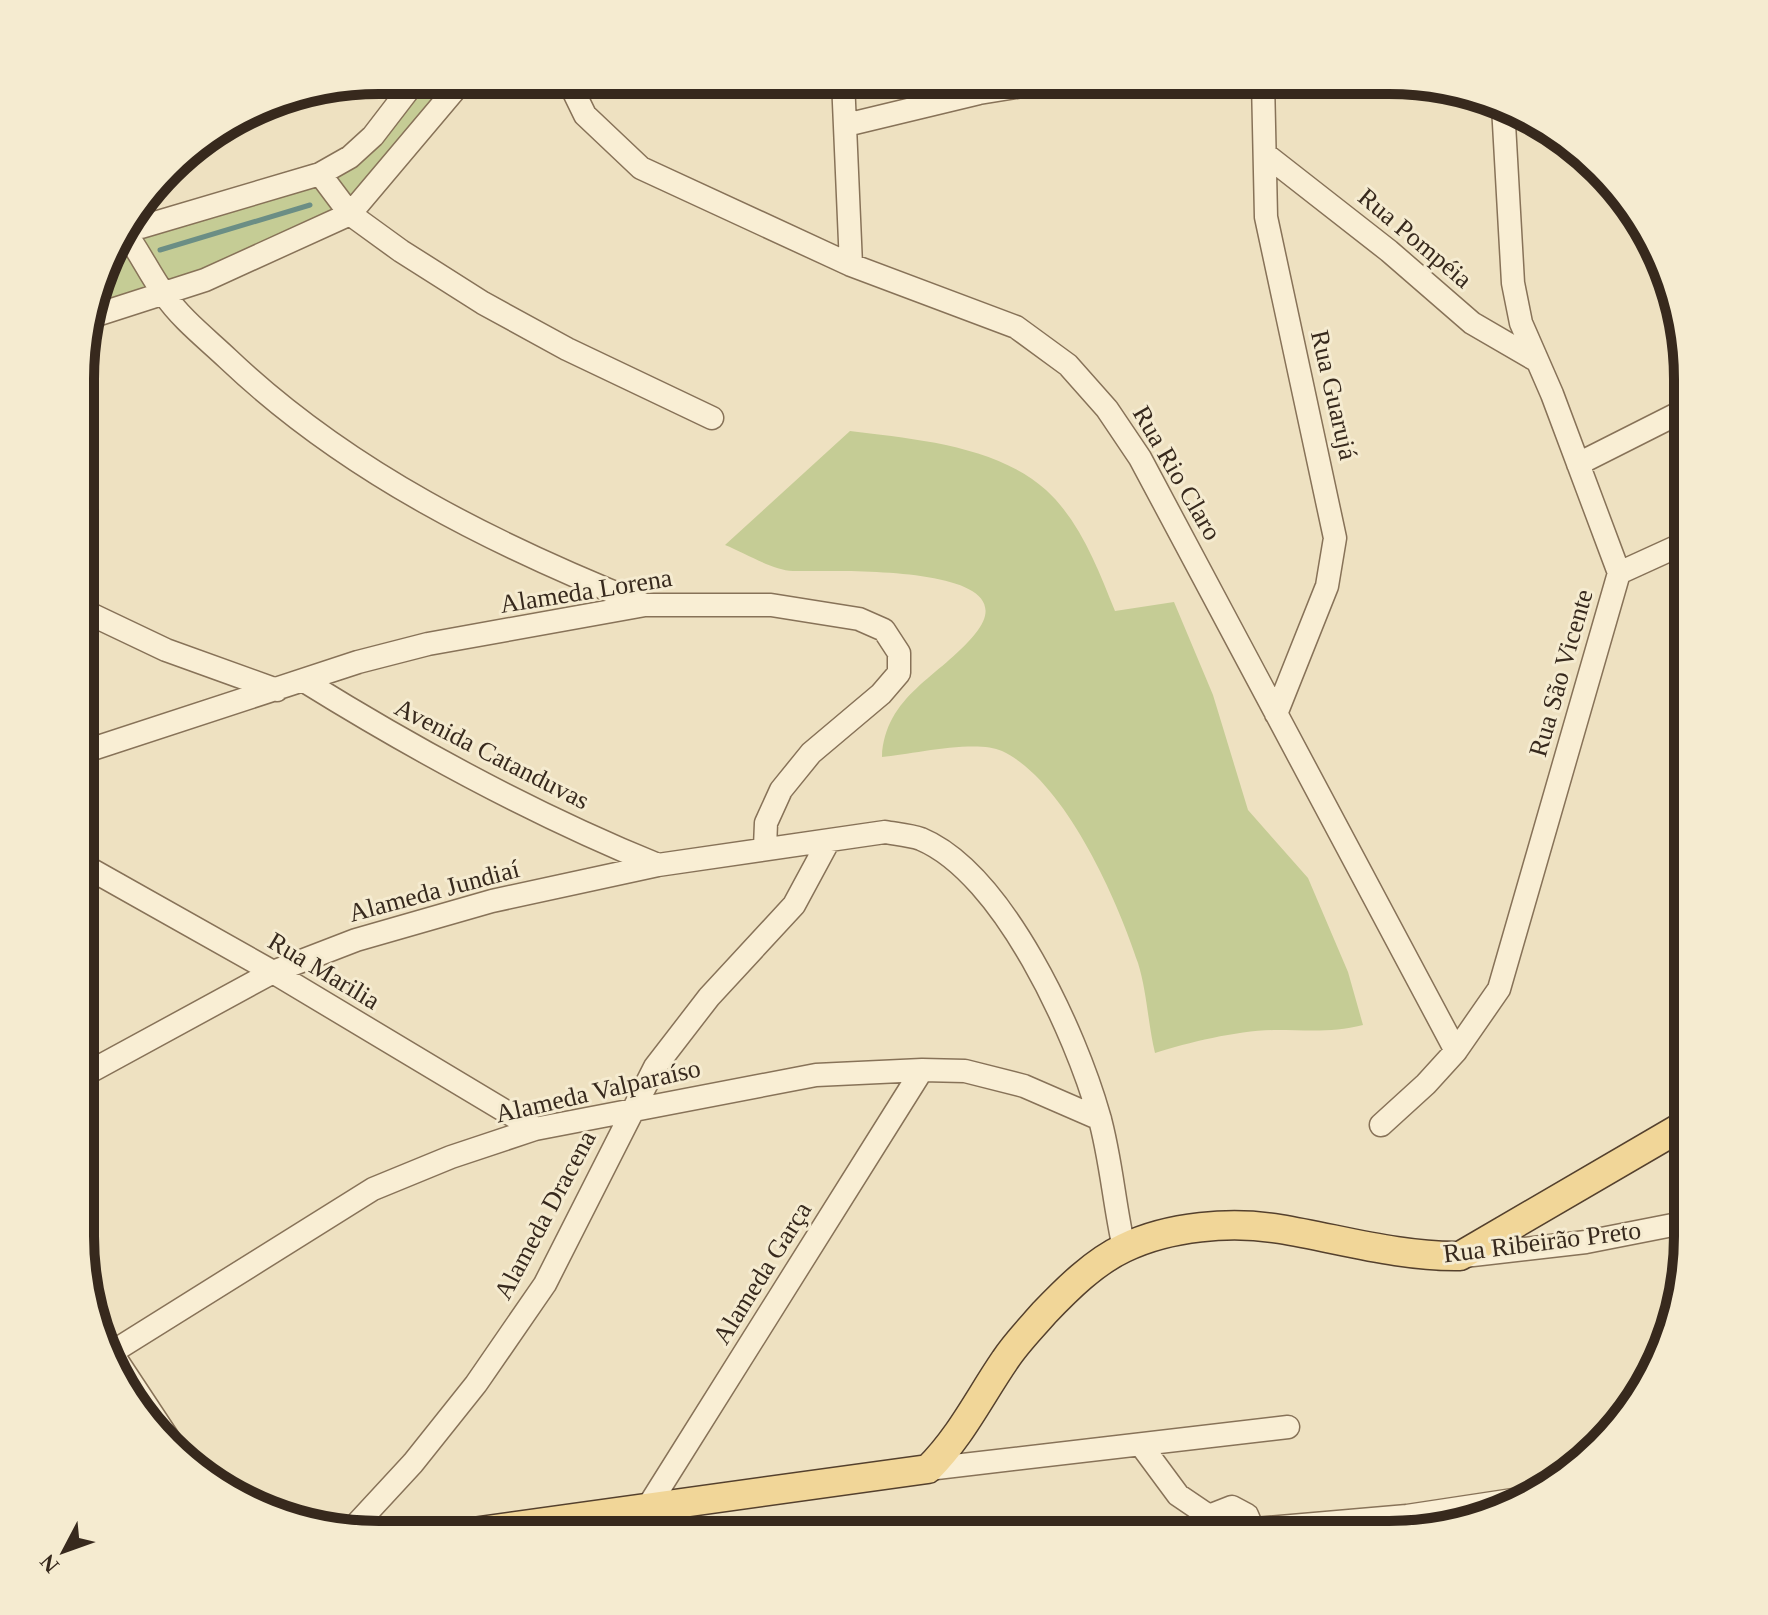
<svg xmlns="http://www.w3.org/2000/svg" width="1768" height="1615" font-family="Georgia,serif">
  <rect width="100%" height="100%" fill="#eee1c1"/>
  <path fill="#c5cc95" d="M416,80h47l-113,134 -263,104 33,-88 200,-56z
    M850,431c63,8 146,14 196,59 34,31 52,79 69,121l59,-9 39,93 35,115 60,68 40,94 15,53c-31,8 -56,5 -86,5 -37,0 -87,12 -122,23 -7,-29 -8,-61 -17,-90 -21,-64 -73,-182 -136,-212 -25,-12 -90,3 -120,6 3,-62 58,-80 93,-123 60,-73 -153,-62 -182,-63 -21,-1 -48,-18 -68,-26z"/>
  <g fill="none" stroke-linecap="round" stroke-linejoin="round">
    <path stroke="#6b8e85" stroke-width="5" d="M160,250l150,-45
      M107,264l13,-3"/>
    <g stroke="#877258" stroke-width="25">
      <path id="minor" d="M568,80l17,35 56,53 210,97 165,62 52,38 39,44 33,49 316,593
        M843,80l8,185
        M1214,81l49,3
        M1263,81l3,136 69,321 -8,48 -51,128
        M846,125l133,-32 80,-13
        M1265,154l124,97 83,72 62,36
        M320,174l30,40 51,37 82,52 84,46 145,69
        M124,225l17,2 179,-53 30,-17 23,-21 43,-56
        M122,228c16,21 27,45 42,66 17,25 43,45 64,65 119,113 267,186 417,246
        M87,318l118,-38 145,-66 113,-134
        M1578,464l109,-55
        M1619,573l68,-31
        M84,611l82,39 111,40
        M306,682c113,70 229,133 352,183
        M83,752l275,-90 70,-18 217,-39h126l88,14 25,11 15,23v20l-18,21 -70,59 -30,37 -15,33 -1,24
        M83,865l190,107 262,157
        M82,1076l191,-104 83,-32 136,-39 166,-36 227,-33c11,2 25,3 36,7 83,35 155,195 178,277 12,42 15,88 25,132
        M1381,1125l45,-41 30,-33 43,-62 120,-416 -67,-179 -31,-71 -8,-40 -10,-177
        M1464,1256l122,-14 102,-20
        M98,1332l78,118
        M106,1356l267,-167 78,-32 84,-28 281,-54 106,-5 43,1 59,15 76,33
        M1141,1445l37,50 31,21
        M928,1469l360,-42
        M649,1505l273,-435
        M621,1509l15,26
        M352,1529l61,-66 63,-79 69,-100 110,-217 54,-70 85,-92 34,-63
        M1255,1529l152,-13 119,-18
        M1203,1535l6,-19 23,-9 15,8 8,19"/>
    </g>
    <g stroke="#54402d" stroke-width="31">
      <path id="major" d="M451,1535l477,-66c33,-33 51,-71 77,-109 11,-17 26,-32 39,-47 23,-24 50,-51 80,-65 45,-22 107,-27 156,-19 60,10 119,28 180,27l228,-133"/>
    </g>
    <use href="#minor" stroke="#f9eed4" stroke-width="22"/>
    <use href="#major" stroke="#f1d698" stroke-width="28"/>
  </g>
  <g text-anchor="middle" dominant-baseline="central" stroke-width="6" stroke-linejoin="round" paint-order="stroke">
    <g font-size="26" fill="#37291d" stroke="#f5ebd0">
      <text transform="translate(1415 238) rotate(40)">Rua Pompéia</text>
      <text transform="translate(1334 395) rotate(77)">Rua Guarujá</text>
      <text transform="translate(1177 473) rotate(60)">Rua Rio Claro</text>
      <text transform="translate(586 591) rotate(-9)">Alameda Lorena</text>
      <text transform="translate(1561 673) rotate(-74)">Rua São Vicente</text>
      <text transform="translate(492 754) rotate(27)">Avenida Catanduvas</text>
      <text transform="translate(434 891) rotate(-15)">Alameda Jundiaí</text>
      <text transform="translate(324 971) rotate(31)">Rua Marilia</text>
      <text transform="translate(598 1091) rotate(-13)">Alameda Valparaíso</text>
      <text transform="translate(545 1215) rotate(-62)">Alameda Dracena</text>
      <text transform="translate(1542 1242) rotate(-7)">Rua Ribeirão Preto</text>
      <text transform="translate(762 1273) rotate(-58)">Alameda Garça</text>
    </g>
  </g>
  <path d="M0 0H1768V1615H0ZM379 94H1389A285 285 0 0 1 1674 379V1236A285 285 0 0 1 1389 1521H379A285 285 0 0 1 94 1236V379A285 285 0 0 1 379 94Z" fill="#f5ebd0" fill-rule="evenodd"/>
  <path fill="none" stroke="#37291d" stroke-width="10" d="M379 94H1389A285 285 0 0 1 1674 379V1236A285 285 0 0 1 1389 1521H379A285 285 0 0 1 94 1236V379A285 285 0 0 1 379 94Z"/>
  <g transform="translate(64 1551) rotate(229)" stroke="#f5ebd0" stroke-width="6" paint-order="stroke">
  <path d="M0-6L14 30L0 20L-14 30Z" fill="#37291d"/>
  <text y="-12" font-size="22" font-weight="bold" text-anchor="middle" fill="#37291d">N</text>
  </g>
</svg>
